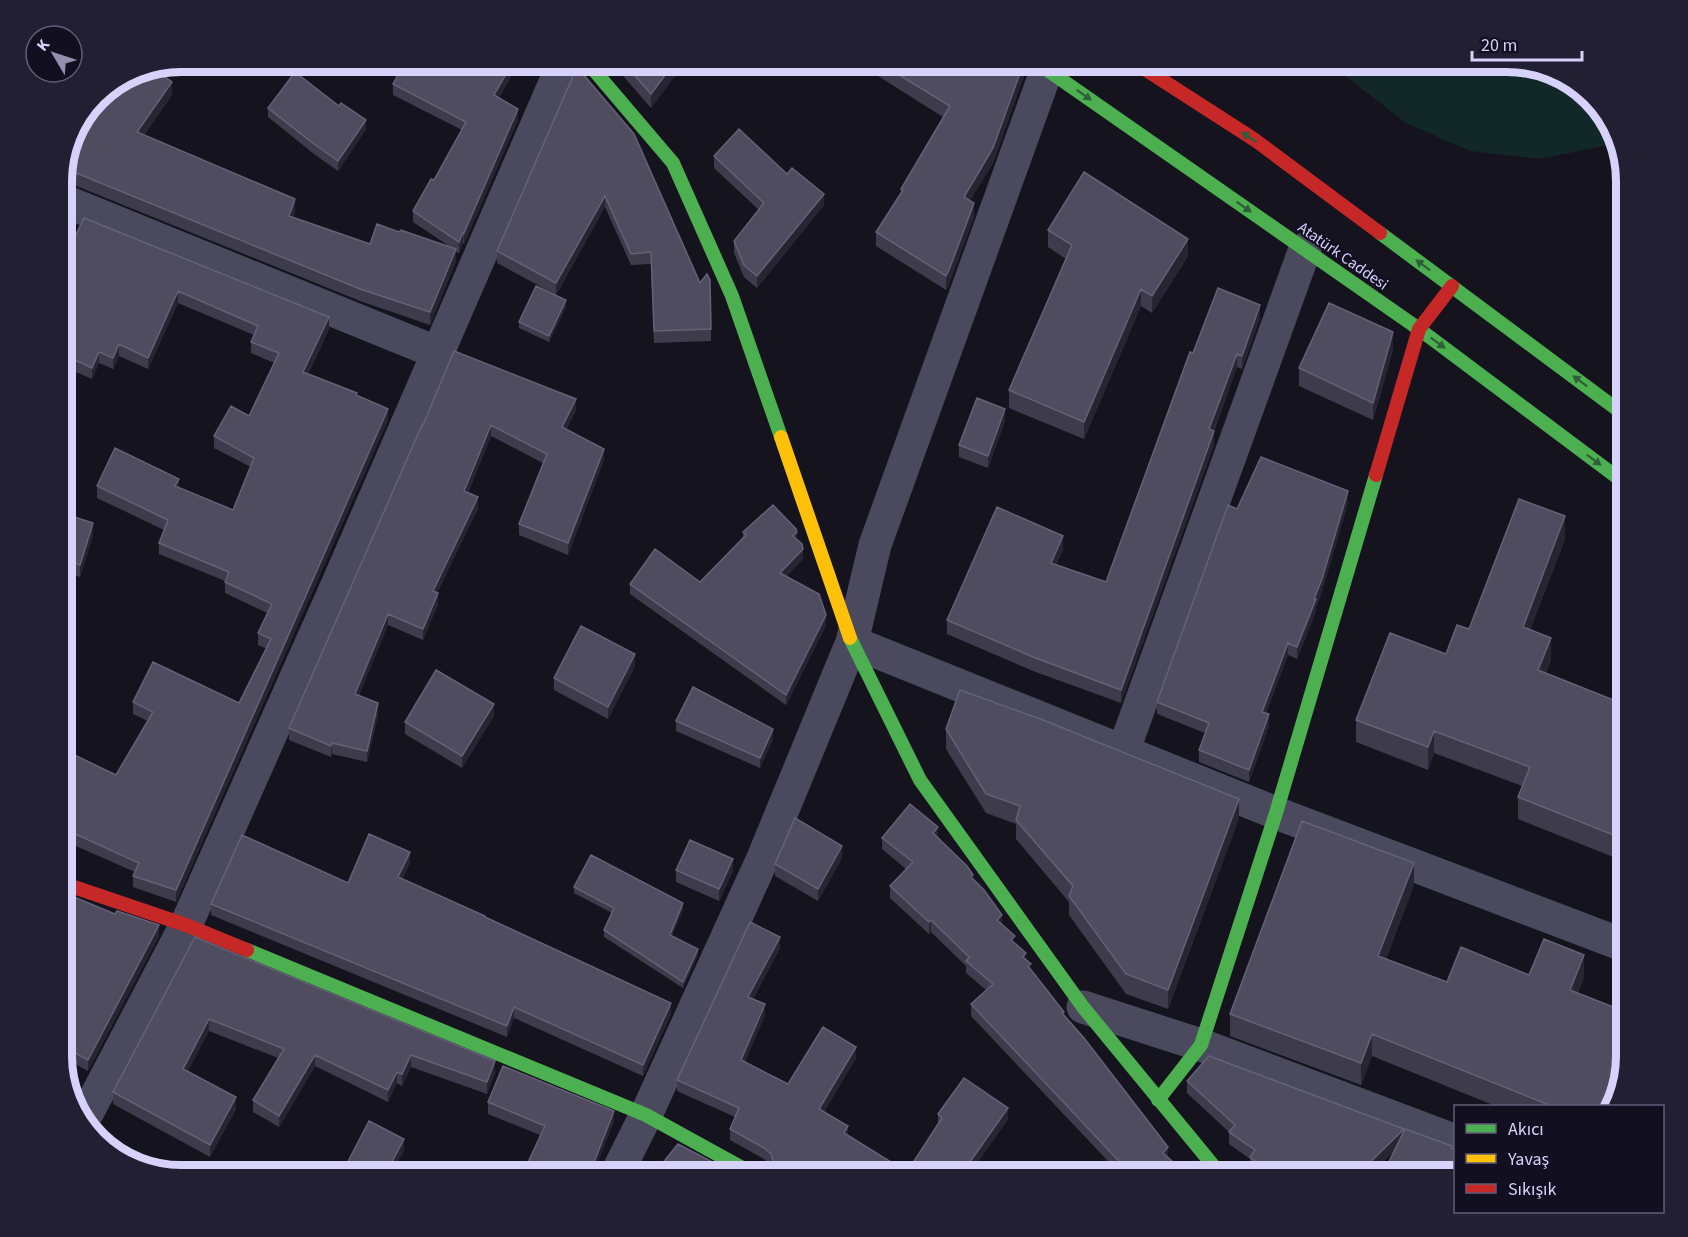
<svg xmlns="http://www.w3.org/2000/svg" width="1688" height="1237" font-family="'Source Sans 3',sans-serif">
  <rect width="100%" height="100%" fill="#15131d"/>
  <path fill="#122727" d="M1327,62h180l72,24 35,42 3,12 -9,5 -68,14 -70,-8 -64,-28z"/>
  <g fill="none" stroke-linecap="round" stroke-linejoin="round">
    <path stroke="#4a495d" stroke-width="33" d="M62,200l376,153
      M852,642l424,171 350,133
      M1123,752l182,-503
      M1083,1007l118,38 255,96
      M83,1121l103,-196 152,-342 226,-521
      M616,1175l30,-60 117,-257 89,-216 23,-97 172,-476"/>
    <path stroke="#4caf50" stroke-width="14" d="M587,62l86,101 59,133 49,141
      M1036,62l383,267 207,155
      M1380,233l246,183
      M850,638l70,142 163,227 138,168
      M247,950l399,165 109,60
      M1158,1100l43,-55 75,-232 100,-338"/>
    <path stroke="#ffc107" stroke-width="14" d="M781,437l69,201"/>
    <path stroke="#c62828" stroke-width="14" d="M1134,62l121,78 125,93
      M1376,475l43,-146 33,-43
      M62,883l124,42 61,25"/>
  </g>
  <path fill="#3e3c4c" d="M519,62l-20,36 19,22 -54,124 -1,-1 -4,10 -3,-1v9l-26,64 -70,-24 -291,-118 -7,-1v-9l12,-44 98,-34 -28,40 151,76 -2,6 77,27 29,-12 50,14 -36,-24v-11l21,-31 28,-50 -69,-35v-11z
    M611,62h71l-3,4v4l-28,38z
    M856,62h168v14l-31,87 -23,37 4,17 -25,67 -3,6 -70,-44v-14l25,-39v-4l42,-72z
    M577,67l134,262v12l-57,2 -3,-79 -20,1 -26,-58 -49,88 -59,-32v-12z
    M268,108l98,21 -28,42 -24,-17 -46,-37z
    M714,156l73,18 37,31 -67,83 -13,-11 -10,-24v-12l25,-31 -45,-42z
    M1048,230l140,26 -36,57 -11,-7 -57,133 -75,-31v-18l57,-131 -18,-12z
    M62,250l267,79 -21,45 49,21 31,25 -212,482 -43,-15v-11l2,-4 -73,-32v-91l54,26 32,-54 -15,-7v-12l106,1 28,-54 -9,-4v-12l9,-20 -42,-20v-12l-66,-27v-11l5,-13 -67,-32v-12l82,2 54,22 18,-43 -37,-19v-12l35,-20 25,-53 -23,-10v-11l3,-7 -76,-32 -30,66 -29,-13 -6,13 -14,-6 -7,16 -30,-13z
    M566,307l-17,35 -30,-14v-6z
    M1260,318l-18,51 -5,-2 -23,64v14l-93,258 -88,-32 -86,-37v-14l116,-71 -7,16 50,17 87,-229z
    M1393,350l-20,70 -74,-34v-18z
    M576,410l-10,20 38,30 -36,95 -49,-20v-11l24,-61 -52,-27 -23,57 10,15 -41,85 1,11 -15,36 -35,-15 -29,70 19,20 -11,47 -35,-8 -1,3 -42,-17v-12l133,-303z
    M1005,421l-17,47 -29,-11v-12z
    M1348,503l-26,88 -6,16v4l-19,48 -9,-4 -22,58 3,13 -20,56 -50,-20v-12l6,-17 -48,-19v-12l80,-193z
    M62,513l31,22 -13,42 -18,-6z
    M743,532l54,8 6,19 -16,17 39,49 -40,80 -156,-111v-10l70,-2 43,-44z
    M1565,539l-35,91 21,30 -5,13 80,32v157l-108,-43v-22l4,-11 -88,-33 -6,17 -72,-28v-22l90,-66 23,-25z
    M635,666l-27,53 -54,-29v-12z
    M494,716l-32,52 -57,-34v-12z
    M676,721l97,18 -13,29 -84,-37z
    M946,729l293,89 -71,191 -42,-15 -57,-79v-13l-53,-63v-15l-30,-11 -40,-64z
    M882,838h56l35,41 29,46 24,35 5,9 150,207h-59l-151,-160v-12l15,-14 -20,-17v-7l-35,-34 -2,2 -39,-36v-12l16,-17 -24,-20z
    M842,858l-24,43 -43,-25v-12z
    M410,863l-8,16 83,38 186,97 -28,62 -129,-58 -7,19 -296,-122v-11l137,-21z
    M676,870l57,1 -14,30 -43,-19z
    M1414,885l-28,74 61,23 82,-7 55,2 -6,16 31,114h-111l-126,-51 -11,29 -131,-49v-22z
    M574,887l109,22 -11,27 26,19 -15,33 -79,-51v-7l8,-17 -38,-20z
    M62,892l97,44 -71,135 -26,-14z
    M195,937l300,136 -8,21 -76,-27 -9,19 -5,-3 -9,19 -73,-36 -36,61 -26,-15v-12l25,-42 -69,-27 -22,40 49,38 -26,48 -97,-53v-12z
    M780,948l-27,51 12,16 -20,47 43,22 68,-26 -32,54 24,23 59,37 31,-48v-10l70,5 -40,57 -199,-1 3,-5 -1,-5 -7,-6 -34,-19v-11l5,-12 -58,-26v-11z
    M1187,1081l207,70 -25,25h-110l-9,-7v-10l-21,-15v-12l-42,-39z
    M488,1102l126,20 -74,13 -52,-21z"/>
  <path fill="#272531" d="M513,62h6l-25,45v-12z
    M675,62h7l-3,4v4l-28,38v-14z
    M1024,62v14l-31,87 -29,48v-14z
    M172,82v13l-35,49v-12z
    M518,109v11l-54,124v-11z
    M366,120v9l-28,42v-10z
    M824,194v11l-67,83v-12z
    M605,196v11l-49,88v-12z
    M295,199v12l-6,17v-12z
    M974,203v14l-25,67 -3,6v-14z
    M463,232v11l-4,10v-11z
    M1188,239v17l-36,57v-17z
    M456,249v12l-26,64v-13z
    M1141,289v17l-57,133v-17z
    M178,291v12l-30,66v-11z
    M566,300v7l-17,35v-6z
    M1260,305v13l-18,51v-13z
    M329,317v12l-26,54v-11z
    M1393,332v18l-20,70v-17z
    M119,344v12l-6,13v-11z
    M99,352v11l-7,16v-11z
    M1237,354v13l-28,76v-14z
    M576,399v11l-14,28v-11z
    M388,409v11l-212,482v-12z
    M1005,409v12l-17,47v-12z
    M491,425v11l-27,66v-11z
    M1214,431v14l-93,258v-13z
    M604,449v11l-36,95v-12z
    M179,479v11l-4,-4z
    M1348,491v12l-26,88 -6,16v4l-19,48v-12l17,-48z
    M478,497v11l-45,94v-11z
    M1565,516v23l-42,110v-22z
    M93,523v12l-13,42v-12z
    M797,532v10l-4,-6z
    M1063,536v13l-12,28v-14z
    M803,549v10l-23,24v-10z
    M438,593v11l-15,36v-11z
    M388,614v11l-33,80v-11z
    M826,615v10l-40,80v-10z
    M1551,638v22l-13,32v-22z
    M1288,643v12l-26,68v-11z
    M635,654v12l-27,53v-12z
    M378,703v12l-11,47v-11z
    M494,704v12l-32,52v-12z
    M1269,714v12l-20,56v-12z
    M773,729v10l-13,29v-10z
    M1434,731v22l-6,17v-23z
    M332,743v11l-1,3v-11z
    M1239,799v19l-71,191v-19z
    M938,827v12l-5,-6z
    M842,846v12l-24,43v-12z
    M410,852v11l-12,26v-12z
    M733,859v12l-14,30v-12z
    M1414,863v22l-36,94v-23z
    M683,903v6l-13,32v-6z
    M1002,915v12l-5,-7z
    M931,920v12l-2,2v-12z
    M159,925v11l-71,135v-11z
    M780,937v11l-32,60v-11z
    M698,949v6l-15,33v-6z
    M1584,955v22l-14,35v-22z
    M671,1003v11l-28,62v-11z
    M765,1004v11l-24,56v-11z
    M514,1007v11l-7,19v-11z
    M209,1019v12l-26,50v-12z
    M1372,1034v22l-11,29v-22z
    M856,1047v11l-37,62v-11z
    M315,1055v11l-36,61v-11z
    M411,1055v12l-9,19v-12z
    M495,1061v12l-8,21v-12z
    M397,1072v11l-9,19v-12z
    M236,1097v12l-26,48v-12z
    M1008,1108v11l-40,57h-8z
    M614,1111v11l-21,53h-4z
    M848,1126v11l-4,-4z
    M1404,1129v12l-35,35h-13z
    M404,1139v12l-13,24h-6z
    M1168,1147v11l-5,-5z
    M1181,1169v7h-5z"/>
  <path fill="#4f4c5f" stroke="#646178" stroke-width="1.5" d="M405,62h108l-19,33 24,14 -54,124 -1,-1 -4,10 -46,-31 18,-32 3,1 32,-58 -73,-38z
    M623,62h52l-24,32z
    M878,62h146l-31,86 -29,49 10,6 -25,67 -3,6 -70,-44 27,-42 -2,-1 49,-83z
    M151,67l21,15 -35,50 158,67 -6,17 81,28 7,-20 22,8 2,-2 55,19 -26,63 -70,-23 -291,-119 -6,-1 11,-40 28,-38 34,-21z
    M577,67l57,67 66,149 7,-9 3,6 1,49 -57,2 -3,-79 -20,2 -26,-58 -49,87 -59,-32z
    M295,72l44,34 2,-3 25,17 -28,41 -24,-17 -46,-36z
    M739,129l48,45 5,-6 32,26 -67,82 -13,-11 -10,-24 30,-38 -50,-47z
    M1084,172l104,67 -36,57 -11,-7 -57,133 -75,-32 63,-145 -24,-15z
    M84,218l245,99 -26,55 54,21 -1,2 32,14 -212,481 -43,-14 6,-13 -77,-35v-79l54,26 37,-63 -20,-10 20,-40 86,41 32,-64 -13,-6 14,-29 -47,-22 4,-10 -70,-29 9,-23 -71,-34 18,-38 64,31 -4,7 58,24 21,-52 -40,-22 17,-30 18,10 30,-63 -28,-11 7,-16 -80,-35 -30,67 -29,-14 -6,14 -14,-6 -7,16 -30,-14v-104l5,3z
    M536,286l30,14 -17,36 -30,-14z
    M1218,288l42,17 -18,51 -5,-2 -28,75 5,2 -93,259 -88,-33 -86,-37 50,-113 66,29 -12,27 55,19 84,-230 3,1z
    M1329,303l64,29 -20,71 -74,-35z
    M454,351l122,48 -14,28 42,22 -36,94 -49,-19 28,-70 -56,-29 -27,66 14,6 -45,94 5,2 -15,36 -35,-15 -33,80 23,9 -11,48 -35,-8 -1,3 -42,-18 133,-303h1z
    M977,398l28,11 -17,47 -29,-11z
    M1261,457l87,34 -26,88 -8,20h2l-19,48 -9,-4 -26,69 7,2 -20,56 -50,-20 10,-27 -52,-21 71,-197 9,4z
    M1519,499l46,17 -42,111 28,11 -13,32 88,35v135l-108,-43 12,-30 -96,-36 -6,16 -72,-27 34,-87 56,21 11,-29 12,4z
    M773,505l23,24 1,3 -4,4 9,8 1,5 -23,24 39,21 7,21 -40,80 -156,-111 25,-35 45,33 46,-47 -3,-3z
    M62,513l31,10 -13,42 -18,-6z
    M581,626l54,28 -27,53 -54,-29z
    M436,670l58,34 -32,52 -57,-34z
    M693,687l80,42 -13,29 -84,-37z
    M960,690l83,30 196,79 -71,191 -42,-16 -57,-78 4,-10 -57,-66 4,-14 -34,-12 -40,-65z
    M910,804l28,23 -5,6 34,33 6,9 -2,2 13,13 18,25 -5,5 18,16 -4,4 15,13 -3,4 8,7 -3,2 36,46 -2,1 22,25 84,109 -5,6 18,16 -5,6 1,1h-44l-162,-172 22,-20 -27,-23 3,-4 -38,-37 -2,2 -39,-36 23,-24 -31,-24z
    M795,818l47,28 -24,43 -43,-25z
    M1302,821l112,42 -36,93 69,26 14,-35 68,28 15,-36 40,16 -14,35 56,22v44l-17,51h-55l-182,-73 -11,29 -131,-49z
    M369,834l41,18 -12,25 87,39v1l186,86 -28,62 -129,-58 -7,19 -296,-122 31,-69 106,48z
    M690,840l43,19 -14,30 -43,-19z
    M591,855l92,48 -13,32 28,14 -15,33 -79,-52 10,-22 -40,-21z
    M62,892l53,22 2,-3 42,14 -71,135 -26,-14z
    M750,922l30,15 -32,60 17,7 -24,56 47,24 35,-57 33,20 -37,62 29,17 -4,7 63,39 35,-54 -4,-4 26,-36 44,30 -48,68 -191,-1 3,-2 2,-9 -3,-10 -7,-6 -34,-19 9,-21 -62,-28z
    M195,937l300,124 -8,21 -76,-27 -9,19 -5,-2 -9,18 -73,-35 -36,61 -26,-16 31,-51 -75,-30 -26,50 53,28 -26,48 -97,-53z
    M1209,1056l195,73 -48,47h-82l-24,-19 5,-7 -26,-18 6,-7 -48,-44z
    M503,1066l111,45 -25,64h-67l23,-49 -57,-24z
    M369,1121l35,18 -19,36h-44z
    M1405,1129l47,17 -1,2 4,2v26h-73z
    M678,1144l59,31h-84z"/>
  <defs><path id="oneway-solid" d="M-6-.8H1V-3.2L6.5 0L1 3.2V.8H-6Z" transform="scale(1.5)"/></defs>
  <g fill="#2f5f38">
    <use href="#oneway-solid" transform="translate(1084 95) rotate(35)"/>
    <use href="#oneway-solid" transform="translate(1249 137) rotate(-146)"/>
    <use href="#oneway-solid" transform="translate(1244 207) rotate(35)"/>
    <use href="#oneway-solid" transform="translate(1423 265) rotate(-143)"/>
    <use href="#oneway-solid" transform="translate(1438 343) rotate(37)"/>
    <use href="#oneway-solid" transform="translate(1580 381) rotate(-143)"/>
    <use href="#oneway-solid" transform="translate(1594 460) rotate(37)"/>
  </g>
  <g text-anchor="middle" dominant-baseline="central" stroke-width="4.5" stroke-linejoin="round" paint-order="stroke">
    <g font-size="16" fill="#d7d2fc" stroke="#120f21">
      <text transform="translate(1343 256) rotate(35)">Atatürk Caddesi</text>
    </g>
  </g>
  <path d="M0 0H1688V1237H0ZM181 72H1507A109 109 0 0 1 1616 181V1056A109 109 0 0 1 1507 1165H181A109 109 0 0 1 72 1056V181A109 109 0 0 1 181 72Z" fill="#221f33" fill-rule="evenodd"/>
  <path fill="none" stroke="#d7d2fc" stroke-width="8" d="M181 72H1507A109 109 0 0 1 1616 181V1056A109 109 0 0 1 1507 1165H181A109 109 0 0 1 72 1056V181A109 109 0 0 1 181 72Z"/>
  <rect x="1454" y="1105" width="210" height="108" fill="#120f21" stroke="#615d79" stroke-width="1.5"/>
  <rect x="1466" y="1124" width="30" height="9" fill="#4caf50" stroke="#615d79" stroke-width="1.5"/>
  <text x="1508" y="1135" font-size="18" fill="#d7d2fc">Akıcı</text>
  <rect x="1466" y="1154" width="30" height="9" fill="#ffc107" stroke="#615d79" stroke-width="1.5"/>
  <text x="1508" y="1165" font-size="18" fill="#d7d2fc">Yavaş</text>
  <rect x="1466" y="1184" width="30" height="9" fill="#c62828" stroke="#615d79" stroke-width="1.5"/>
  <text x="1508" y="1195" font-size="18" fill="#d7d2fc">Sıkışık</text>
  <g transform="translate(54 54) rotate(309)"><circle r="28" fill="#120f21" stroke="#615d79" stroke-width="1.5"/>
  <path d="M0-4.5L10 22L0 15L-10 22Z" fill="#938fae"/>
  <text y="-9" font-size="16" font-weight="bold" text-anchor="middle" fill="#d7d2fc">K</text>
  </g>
  <path d="M1472 51v9h110v-9" fill="none" stroke="#d7d2fc" stroke-width="3"/>
  <text x="1481" y="51" font-size="18" fill="#d7d2fc" stroke="#120f21" stroke-width="4.5" paint-order="stroke">20 m</text>
</svg>
